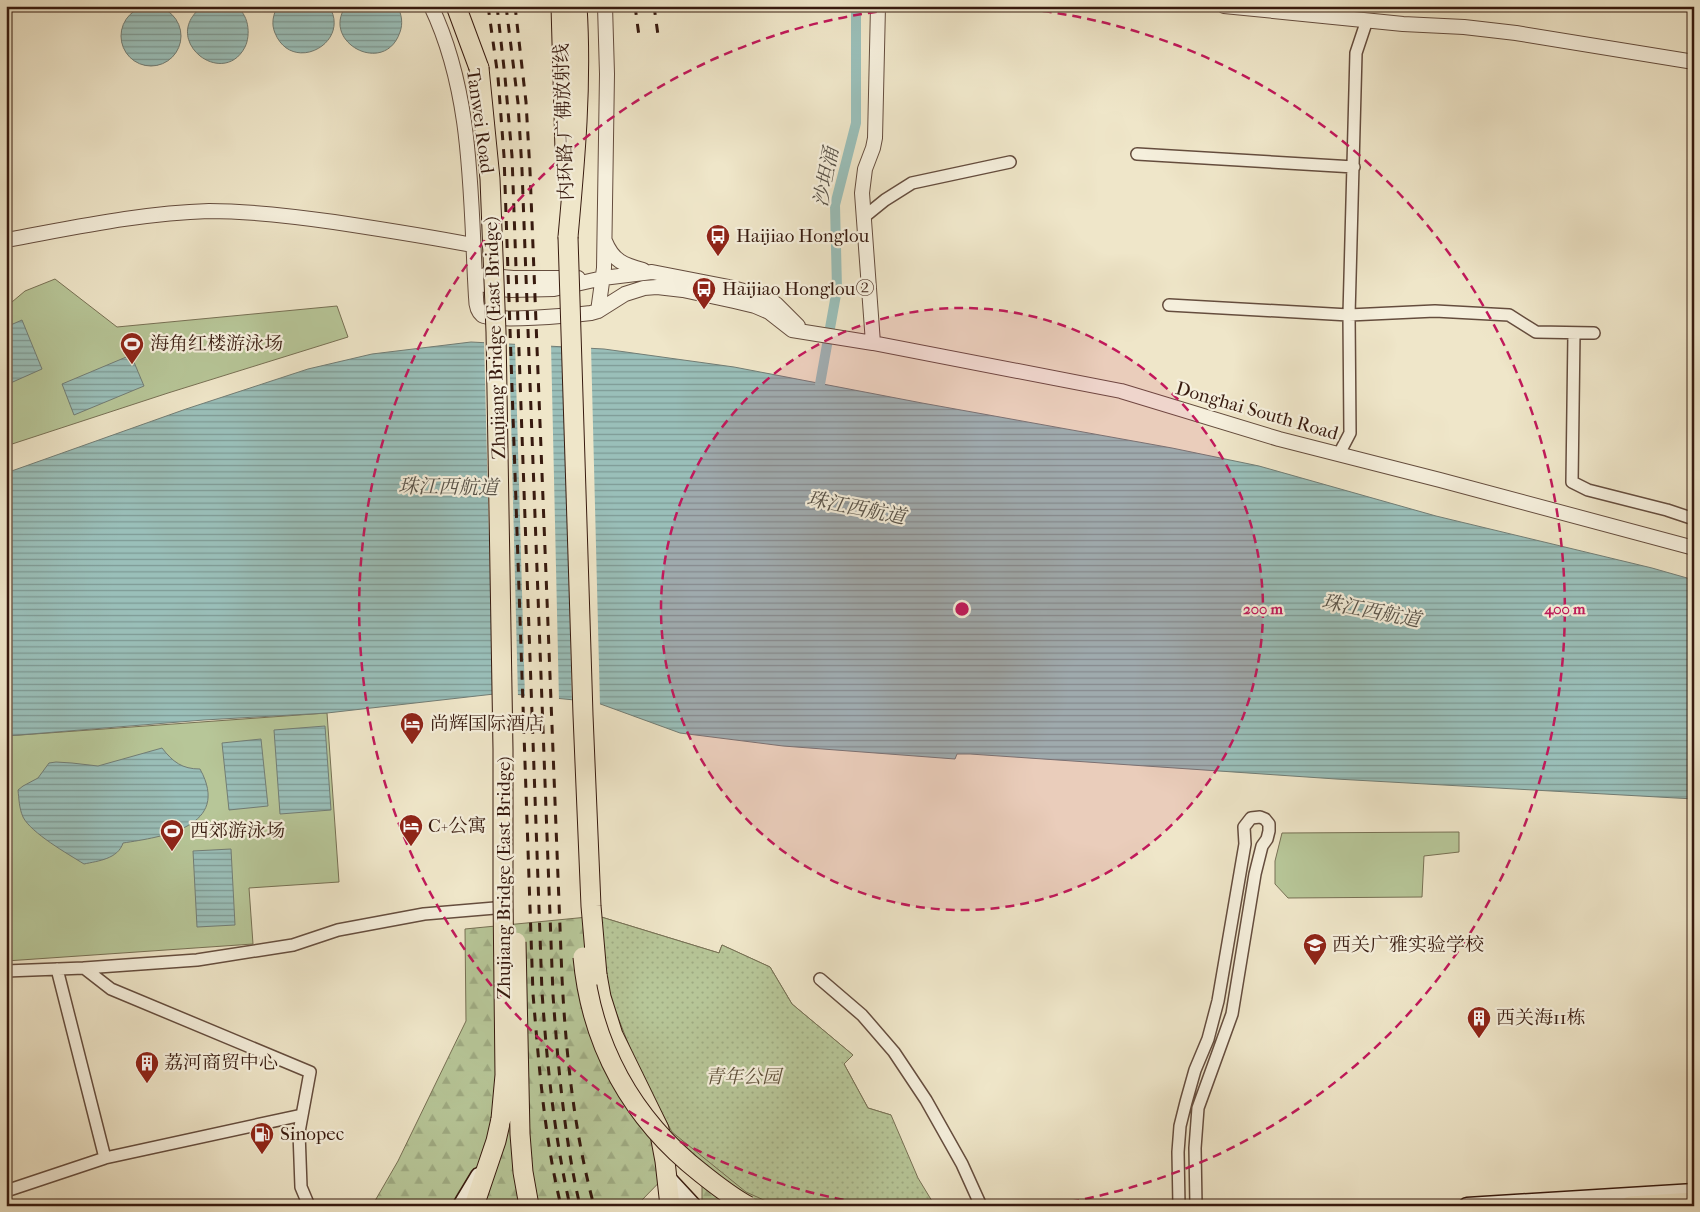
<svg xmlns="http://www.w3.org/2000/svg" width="1700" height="1212" font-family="'IM FELL French Canon','Noto Serif SC',serif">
  <defs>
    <pattern id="forest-firs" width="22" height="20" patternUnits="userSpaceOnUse" patternTransform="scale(1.25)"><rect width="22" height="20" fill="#b7c698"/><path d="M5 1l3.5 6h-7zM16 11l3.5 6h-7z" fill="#9eaa82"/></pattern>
    <pattern id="park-dots" width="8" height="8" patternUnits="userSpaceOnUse" patternTransform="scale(1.25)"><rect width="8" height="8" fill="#b7c698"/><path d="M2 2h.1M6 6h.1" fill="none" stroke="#9eaa82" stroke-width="1.8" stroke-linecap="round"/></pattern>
    <pattern id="water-rules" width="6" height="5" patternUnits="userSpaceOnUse" patternTransform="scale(1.25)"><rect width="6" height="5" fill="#9abfb9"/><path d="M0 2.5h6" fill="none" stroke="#7e9a95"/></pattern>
  </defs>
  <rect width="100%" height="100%" fill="#efe6c9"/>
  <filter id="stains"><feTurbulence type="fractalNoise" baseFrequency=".004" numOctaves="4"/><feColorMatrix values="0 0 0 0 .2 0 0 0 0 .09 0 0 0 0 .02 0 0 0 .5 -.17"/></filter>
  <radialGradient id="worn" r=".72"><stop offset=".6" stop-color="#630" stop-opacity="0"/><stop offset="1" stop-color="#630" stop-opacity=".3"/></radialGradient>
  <path fill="#b7c698" stroke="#777054" d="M55,279l62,48 220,-21 11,31 -180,56 -162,53v-139l19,-16z
    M327,713l12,169 -90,6 4,56 -247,17v-225z
    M1459,832v20l-35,4 -2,41 -134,1 -13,-14v-23l7,-28z"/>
  <path fill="url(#forest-firs)" stroke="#777054" d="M598,916l121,37 3,-8 48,22 22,37 61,51 -9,9 24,44 23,7 -89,91h-100v-20l-24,-23 -37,38v5h-269l26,-45 68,-140 -1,-92z"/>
  <path fill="url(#park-dots)" stroke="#777054" d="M598,916l121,37 3,-8 48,22 22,37 61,51 -9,9 24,44 23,7 27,63 17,28h-158l-31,-14 -74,-60 -35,-66 -32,-82z"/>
  <path fill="url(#water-rules)" stroke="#727d75" d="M121 36a30 30 0 1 1 60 0a30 30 0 1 1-60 0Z
    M203,6c7,0 24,-2 31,0 15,6 17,29 11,41 -22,43 -87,-8 -42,-41z
    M278,6h51c23,37 -37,69 -54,27 -4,-9 -2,-19 3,-27z
    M346,6h51c5,8 6,18 3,26 -15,45 -80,10 -54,-26z
    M22,320l20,49 -36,16v-58z
    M471,342l133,7 130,18 188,36 250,45 87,18 177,50 216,52 42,12v219l-358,-20 -366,-25h-13l-2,5 -172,-13 -103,-13 -85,-31 -92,-9 -176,20 -123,7 -198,16v-263l180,-64 122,-40 64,-15z
    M131,355l13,31 -70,29 -12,-31z
    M325,726l6,84 -51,4 -6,-84z
    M261,739l7,67 -39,4 -7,-67z
    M162,748c11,14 20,21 38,21 32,58 -38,68 -77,74 -5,16 -25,18 -39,21 -16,-10 -53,-31 -61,-47 -4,-9 -4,-18 -5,-27l5,-4 15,-8 11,-15 7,-1 16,1 26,3z
    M231,849l4,76 -38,2 -4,-76z"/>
  <path fill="#efe6c9" d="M484,340l25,1 9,356 -15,-2 -10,1z
    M515,342l36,2 8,357 -34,-3z
    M562,344l29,2 9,360 -28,-4z"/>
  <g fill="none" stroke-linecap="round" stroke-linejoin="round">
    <path stroke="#9abfb9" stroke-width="10" d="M820,384l17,-95 -2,-84 21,-82v-117"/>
    <g stroke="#654d3e" stroke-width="14">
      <path id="minor" d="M1137,154l217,13
        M864,217l21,-17 27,-17 98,-21
        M1169,305l180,10 86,-4 74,4 27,17 58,1
        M1574,333l-2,149 16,8 79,20 27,9
        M1339,454l11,-21 -1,-118 7,-262 11,-33
        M84,968l27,21 199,83 -11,60 2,55 8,19
        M57,969l48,189 197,-43
        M6,971l78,-3 113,-8 96,-15 45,-15 86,-16 71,-6
        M820,979l42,36 32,37 32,48 36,64 19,42
        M6,1191l99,-33
        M1179,1206l-1,-54 2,-26 6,-24 9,-32 13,-31 10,-38 27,-157 -1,-17 7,-9 9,-1 5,2 4,5v7l-2,8 -5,7 -7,28 -23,140 -34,94 -3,40 1,58"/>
    </g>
    <g stroke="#654d3e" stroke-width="16">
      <path id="tertiary" d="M431,6c43,90 39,193 45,291 0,6 1,14 6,18 10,8 92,0 109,-2l7,-2 27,-17 19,-6 13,-1 26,3 51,11 21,5 14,6 23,18 81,13 248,48 158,48 161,41 254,68
        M1224,6l179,18 61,3 52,6 178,29
        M6,240c67,-12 135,-27 203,-29 42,0 83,5 125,11 46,7 92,14 138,23
        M605,241c8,20 19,24 38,29
        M485,275l28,3h65
        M485,285l16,4 10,1 43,-1 49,-11 49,-6 77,15 37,10 10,7 22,22
        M598,311l6,-43 3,-194 -2,-68
        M873,343l-11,-150 3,-24 8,-21 2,-10 3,-132"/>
    </g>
    <g stroke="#371a0f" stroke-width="19">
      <path id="secondary" d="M667,1178l26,28
        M461,1206l18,-30
        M1467,1206l227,-14"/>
    </g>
    <g stroke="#371a0f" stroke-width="21">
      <path id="trunk" d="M456,6l23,62
        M561,6l4,145
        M568,237c7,-77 14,-153 9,-231
        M597,975l4,22 12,38 46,94 6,32 5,45
        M474,1206l22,-65 5,-22
        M1630,1206l64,-4"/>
    </g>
    <use href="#minor" stroke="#f5efdc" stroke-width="11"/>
    <use href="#tertiary" stroke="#f5efdc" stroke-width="14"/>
    <use href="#secondary" stroke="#f5efdc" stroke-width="16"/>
    <use href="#trunk" stroke="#efe6c9" stroke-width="19"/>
    <path stroke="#371a0f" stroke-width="3" stroke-dasharray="9 9" stroke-linecap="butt" d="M488,6l10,71 6,79 29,838c6,71 11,142 28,212
      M497,6l8,71 7,79 30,836c5,72 12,143 28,214
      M506,6l12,97 4,67 31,825c5,70 11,142 27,211
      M515,6l11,96 4,69 32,807c4,77 12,153 32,228
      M635,6l4,30
      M654,6l4,29"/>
    <g stroke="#371a0f" stroke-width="21" stroke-linecap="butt">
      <path id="trunk-bridge" d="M479,68l11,111 6,153 7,417v148l2,178 -4,44
        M568,237l15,478 8,191 6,69
        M516,942l4,192 3,38 6,34
        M583,957c8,88 49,162 118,216 15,12 30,24 47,33"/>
    </g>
    <use href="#trunk-bridge" stroke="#efe6c9" stroke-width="19"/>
  </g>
  <circle cx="962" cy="609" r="301" fill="#c2185b" fill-opacity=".12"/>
  <g fill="none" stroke="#c2185b" stroke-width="2.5" stroke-dasharray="9 6">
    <circle cx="962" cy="609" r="301"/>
    <path d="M873 1205A603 603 0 0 1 941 6M983 6A603 603 0 0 1 1051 1205"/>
  </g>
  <defs>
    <g id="bus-pin" transform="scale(1.25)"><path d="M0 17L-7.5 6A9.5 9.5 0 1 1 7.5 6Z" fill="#8f2418" stroke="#f5efdc"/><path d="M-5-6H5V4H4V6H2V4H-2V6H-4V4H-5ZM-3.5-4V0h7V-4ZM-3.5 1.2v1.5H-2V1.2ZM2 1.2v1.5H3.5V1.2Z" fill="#fff"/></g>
    <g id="stadium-pin" transform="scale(1.25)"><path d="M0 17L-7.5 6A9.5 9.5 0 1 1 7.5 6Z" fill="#8f2418" stroke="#f5efdc"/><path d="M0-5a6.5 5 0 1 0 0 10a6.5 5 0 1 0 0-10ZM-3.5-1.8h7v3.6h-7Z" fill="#fff"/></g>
    <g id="hotel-pin" transform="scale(1.25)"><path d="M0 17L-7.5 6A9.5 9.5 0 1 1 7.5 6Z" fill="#8f2418" stroke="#f5efdc"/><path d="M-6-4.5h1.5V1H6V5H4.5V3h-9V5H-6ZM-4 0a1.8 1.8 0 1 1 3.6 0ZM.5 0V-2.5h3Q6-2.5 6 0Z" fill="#fff"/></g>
    <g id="school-pin" transform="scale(1.25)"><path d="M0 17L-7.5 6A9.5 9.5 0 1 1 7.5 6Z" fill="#8f2418" stroke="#f5efdc"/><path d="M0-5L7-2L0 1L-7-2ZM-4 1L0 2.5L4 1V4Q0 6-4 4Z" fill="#fff"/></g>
    <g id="building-pin" transform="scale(1.25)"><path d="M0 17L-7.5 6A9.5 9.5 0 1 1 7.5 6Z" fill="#8f2418" stroke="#f5efdc"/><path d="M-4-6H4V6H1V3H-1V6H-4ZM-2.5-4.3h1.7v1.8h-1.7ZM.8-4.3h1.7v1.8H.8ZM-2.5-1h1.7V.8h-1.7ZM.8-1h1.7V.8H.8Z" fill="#fff"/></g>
    <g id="fuel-pin" transform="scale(1.25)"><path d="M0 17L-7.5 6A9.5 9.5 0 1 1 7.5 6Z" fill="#8f2418" stroke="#f5efdc"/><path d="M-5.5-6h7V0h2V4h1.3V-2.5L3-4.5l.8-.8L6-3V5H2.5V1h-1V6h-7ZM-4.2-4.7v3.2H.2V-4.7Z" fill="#fff"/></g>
  </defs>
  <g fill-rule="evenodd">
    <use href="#bus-pin" x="718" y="236"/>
    <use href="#bus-pin" x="704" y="289"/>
    <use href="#stadium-pin" x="132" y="344"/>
    <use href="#hotel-pin" x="412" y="724"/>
    <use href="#hotel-pin" x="411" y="826"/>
    <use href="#stadium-pin" x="172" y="831"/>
    <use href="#school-pin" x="1315" y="945"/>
    <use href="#building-pin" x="1479" y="1018"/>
    <use href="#building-pin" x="147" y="1063"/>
    <use href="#fuel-pin" x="262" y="1134"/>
  </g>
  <g text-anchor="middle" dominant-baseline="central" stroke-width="4.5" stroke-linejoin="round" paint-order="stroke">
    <g font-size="19" fill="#371a0f" stroke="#f5efdc">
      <text transform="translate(480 121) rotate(82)">Tanwei Road</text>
      <text transform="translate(564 122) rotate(-92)">内环路-广佛放射线</text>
      <text transform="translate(495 338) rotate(-92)">Zhujiang Bridge (East Bridge)</text>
      <text transform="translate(1257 411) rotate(16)">Donghai South Road</text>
      <text transform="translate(504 878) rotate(-90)">Zhujiang Bridge (East Bridge)</text>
    </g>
    <g font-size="19" fill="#371a0f" stroke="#f5efdc" text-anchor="start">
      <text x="736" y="236">Haijiao Honglou</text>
      <text x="722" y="289">Haijiao Honglou②</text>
      <text x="150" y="344">海角红楼游泳场</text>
      <text x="430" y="724">尚辉国际酒店</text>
      <text x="428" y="826">C+公寓</text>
      <text x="190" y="831">西郊游泳场</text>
      <text x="1332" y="945">西关广雅实验学校</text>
      <text x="1496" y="1018">西关海11栋</text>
      <text x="164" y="1063">荔河商贸中心</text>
      <text x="280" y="1134">Sinopec</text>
    </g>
    <g font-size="19" font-style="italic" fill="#5d4e38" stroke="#f5efdc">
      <text x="743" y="1077">青年公园</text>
    </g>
    <g font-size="20" font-style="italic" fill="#5a544a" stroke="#f5efdc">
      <text transform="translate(826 177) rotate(-79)">沙坦涌</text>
      <text transform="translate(448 487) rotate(1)">珠江西航道</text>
      <text transform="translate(856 508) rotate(11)">珠江西航道</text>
      <text transform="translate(1371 611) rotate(11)">珠江西航道</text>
    </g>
  </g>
  <circle cx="962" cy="609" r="8" fill="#c2185b" stroke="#f5efdc" stroke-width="2.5"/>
  <g font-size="15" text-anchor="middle" font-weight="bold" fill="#c2185b" stroke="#f5efdc" stroke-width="4.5" stroke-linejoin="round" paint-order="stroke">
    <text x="1263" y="614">200 m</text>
    <text x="1565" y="614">400 m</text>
  </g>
  <rect width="1700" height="1212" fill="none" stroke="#efe6c9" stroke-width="25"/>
  <rect x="8" y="8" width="1685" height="1197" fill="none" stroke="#371a0f" stroke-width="2.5"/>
  <rect x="12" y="12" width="1675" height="1187" fill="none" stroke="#371a0f"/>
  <rect width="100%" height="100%" filter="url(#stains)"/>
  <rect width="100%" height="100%" fill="url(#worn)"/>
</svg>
